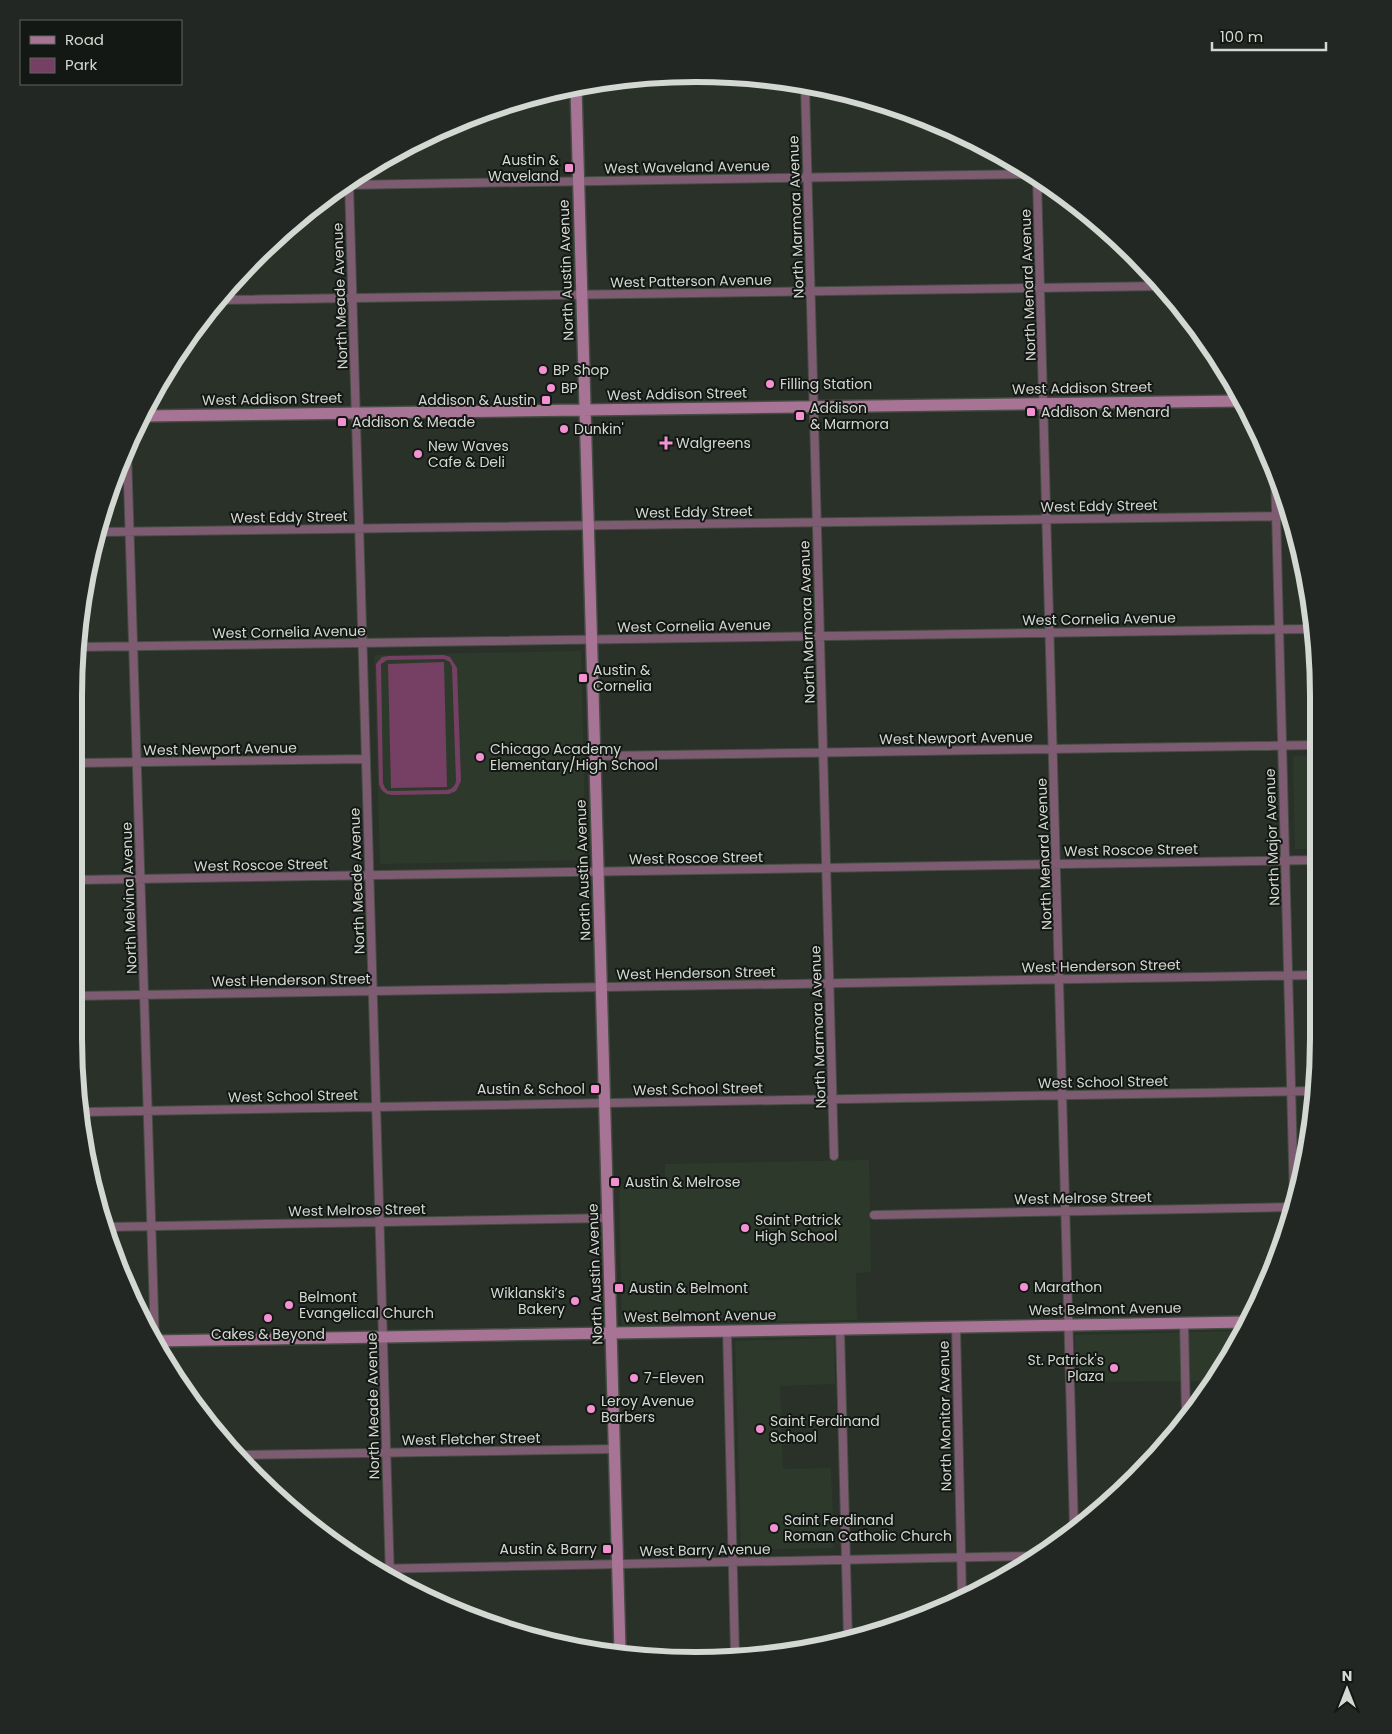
<svg xmlns="http://www.w3.org/2000/svg" width="1392" height="1734" font-family="Poppins,sans-serif">
  <rect width="100%" height="100%" fill="#293128"/>
  <path fill="#2d3a2b" d="M581,651l5,209 -206,4 -6,-209z
    M1317,755l1,94h-23l-2,-93z
    M869,1160l2,112 -15,1 1,47 -235,5 -3,-141 46,-1v-19z
    M1241,1331l-26,50 -140,1v-47z
    M834,1338l1,46 -55,2 3,83 48,-1 3,80 -93,2 -6,-209z"/>
  <path fill="#764064" fill-rule="evenodd" d="M444,655l6,2 7,11 4,113 -5,10 -7,3 -57,1c-8,-1 -12,-5 -13,-12l-3,-119 6,-7 7,-1zM444,659l6,3 2,5 4,114c-1,5 -4,8 -9,9l-59,1 -3,-3 -2,-5 -2,-119 6,-4z
    M444,662l3,125 -56,1 -3,-124z"/>
  <g fill="none" stroke-linecap="round" stroke-linejoin="round">
    <g stroke="#444c43" stroke-width="10">
      <path id="street" d="M805,86l29,1070
        M1037,179l37,1350
        M349,183l41,1396
        M346,185l683,-11
        M218,300l946,-14
        M127,451l28,893
        M1275,474l19,725
        M100,532l1189,-16
        M77,647l1235,-18
        M595,756l722,-11
        M75,763l291,-4
        M74,880l1244,-20
        M74,996l1244,-21
        M83,1112l1230,-21
        M874,1215l418,-8
        M106,1227l503,-9
        M1184,1323l2,92
        M956,1327l6,269
        M840,1329l8,311
        M727,1330l8,325
        M239,1455l376,-6
        M374,1569l663,-13"/>
    </g>
    <g stroke="#444c43" stroke-width="14">
      <path id="secondary" d="M576,88l44,1562
        M143,416l1099,-15
        M154,1341l1093,-19"/>
    </g>
    <use href="#street" stroke="#7d5c71" stroke-width="8"/>
    <use href="#secondary" stroke="#a87495" stroke-width="11"/>
  </g>
  <g fill="#f491d3" stroke="#141814" stroke-width="2">
    <rect x="564" y="163" width="10" height="10" rx="2.5"/>
    <circle cx="543" cy="370" r="5"/>
    <circle cx="770" cy="384" r="5"/>
    <circle cx="551" cy="388" r="5"/>
    <rect x="541" y="395" width="10" height="10" rx="2.5"/>
    <rect x="1026" y="407" width="10" height="10" rx="2.5"/>
    <rect x="795" y="411" width="10" height="10" rx="2.5"/>
    <rect x="337" y="417" width="10" height="10" rx="2.5"/>
    <circle cx="564" cy="429" r="5"/>
    <path d="M663.5 435.5h5v5h5v5h-5v5h-5v-5h-5v-5h5z"/>
    <circle cx="418" cy="454" r="5"/>
    <rect x="578" y="673" width="10" height="10" rx="2.5"/>
    <circle cx="480" cy="757" r="5"/>
    <rect x="590" y="1084" width="10" height="10" rx="2.5"/>
    <rect x="610" y="1177" width="10" height="10" rx="2.5"/>
    <circle cx="745" cy="1228" r="5"/>
    <circle cx="1024" cy="1287" r="5"/>
    <rect x="614" y="1283" width="10" height="10" rx="2.5"/>
    <circle cx="575" cy="1301" r="5"/>
    <circle cx="289" cy="1305" r="5"/>
    <circle cx="268" cy="1318" r="5"/>
    <circle cx="1114" cy="1368" r="5"/>
    <circle cx="634" cy="1378" r="5"/>
    <circle cx="591" cy="1409" r="5"/>
    <circle cx="760" cy="1429" r="5"/>
    <circle cx="774" cy="1528" r="5"/>
    <rect x="602" y="1544" width="10" height="10" rx="2.5"/>
  </g>
  <g text-anchor="middle" dominant-baseline="central" stroke-width="4" stroke-linejoin="round" paint-order="stroke">
    <g font-size="14" fill="#d3d8d2" stroke="#141814" text-anchor="start">
      <text x="559" y="160" text-anchor="end">Austin &amp;<tspan x="559" dy="16">Waveland</tspan></text>
      <text x="553" y="370">BP Shop</text>
      <text x="780" y="384">Filling Station</text>
      <text x="561" y="388">BP</text>
      <text x="536" y="400" text-anchor="end">Addison &amp; Austin</text>
      <text x="810" y="408">Addison<tspan x="810" dy="16">&amp; Marmora</tspan></text>
      <text x="1041" y="412">Addison &amp; Menard</text>
      <text x="352" y="422">Addison &amp; Meade</text>
      <text x="574" y="429">Dunkin'</text>
      <text x="676" y="443">Walgreens</text>
      <text x="428" y="446">New Waves<tspan x="428" dy="16">Cafe &amp; Deli</tspan></text>
      <text x="593" y="670">Austin &amp;<tspan x="593" dy="16">Cornelia</tspan></text>
      <text x="490" y="749">Chicago Academy<tspan x="490" dy="16">Elementary/High School</tspan></text>
      <text x="585" y="1089" text-anchor="end">Austin &amp; School</text>
      <text x="625" y="1182">Austin &amp; Melrose</text>
      <text x="755" y="1220">Saint Patrick<tspan x="755" dy="16">High School</tspan></text>
      <text x="1034" y="1287">Marathon</text>
      <text x="629" y="1288">Austin &amp; Belmont</text>
      <text x="565" y="1293" text-anchor="end">Wiklanski’s<tspan x="565" dy="16">Bakery</tspan></text>
      <text x="299" y="1297">Belmont<tspan x="299" dy="16">Evangelical Church</tspan></text>
      <text x="268" y="1334" text-anchor="middle">Cakes &amp; Beyond</text>
      <text x="1104" y="1360" text-anchor="end">St. Patrick's<tspan x="1104" dy="16">Plaza</tspan></text>
      <text x="644" y="1378">7-Eleven</text>
      <text x="601" y="1401">Leroy Avenue<tspan x="601" dy="16">Barbers</tspan></text>
      <text x="770" y="1421">Saint Ferdinand<tspan x="770" dy="16">School</tspan></text>
      <text x="784" y="1520">Saint Ferdinand<tspan x="784" dy="16">Roman Catholic Church</tspan></text>
      <text x="597" y="1549" text-anchor="end">Austin &amp; Barry</text>
    </g>
    <g font-size="14" fill="#d3d8d2" stroke="#141814">
      <text transform="translate(687 167) rotate(-1)">West Waveland Avenue</text>
      <text transform="translate(796 217) rotate(-92)">North Marmora Avenue</text>
      <text transform="translate(566 270) rotate(-92)">North Austin Avenue</text>
      <text transform="translate(691 281) rotate(-1)">West Patterson Avenue</text>
      <text transform="translate(1028 285) rotate(-92)">North Menard Avenue</text>
      <text transform="translate(340 296) rotate(-92)">North Meade Avenue</text>
      <text transform="translate(1082 388) rotate(-1)">West Addison Street</text>
      <text transform="translate(677 394) rotate(-1)">West Addison Street</text>
      <text transform="translate(272 399) rotate(-1)">West Addison Street</text>
      <text transform="translate(1099 506) rotate(-1)">West Eddy Street</text>
      <text transform="translate(694 512) rotate(-1)">West Eddy Street</text>
      <text transform="translate(289 517) rotate(-1)">West Eddy Street</text>
      <text transform="translate(1099 619) rotate(-1)">West Cornelia Avenue</text>
      <text transform="translate(807 622) rotate(-92)">North Marmora Avenue</text>
      <text transform="translate(694 626) rotate(-1)">West Cornelia Avenue</text>
      <text transform="translate(289 632) rotate(-1)">West Cornelia Avenue</text>
      <text transform="translate(956 738) rotate(-1)">West Newport Avenue</text>
      <text transform="translate(220 749) rotate(-1)">West Newport Avenue</text>
      <text transform="translate(1272 837) rotate(-92)">North Major Avenue</text>
      <text transform="translate(1131 850) rotate(-1)">West Roscoe Street</text>
      <text transform="translate(1044 854) rotate(-92)">North Menard Avenue</text>
      <text transform="translate(696 858) rotate(-1)">West Roscoe Street</text>
      <text transform="translate(261 865) rotate(-1)">West Roscoe Street</text>
      <text transform="translate(583 870) rotate(-92)">North Austin Avenue</text>
      <text transform="translate(357 881) rotate(-92)">North Meade Avenue</text>
      <text transform="translate(129 898) rotate(-92)">North Melvina Avenue</text>
      <text transform="translate(1101 966) rotate(-1)">West Henderson Street</text>
      <text transform="translate(696 973) rotate(-1)">West Henderson Street</text>
      <text transform="translate(291 980) rotate(-1)">West Henderson Street</text>
      <text transform="translate(818 1027) rotate(-92)">North Marmora Avenue</text>
      <text transform="translate(1103 1082) rotate(-1)">West School Street</text>
      <text transform="translate(698 1089) rotate(-1)">West School Street</text>
      <text transform="translate(293 1096) rotate(-1)">West School Street</text>
      <text transform="translate(1083 1198) rotate(-1)">West Melrose Street</text>
      <text transform="translate(357 1210) rotate(-1)">West Melrose Street</text>
      <text transform="translate(595 1274) rotate(-92)">North Austin Avenue</text>
      <text transform="translate(1105 1309) rotate(-1)">West Belmont Avenue</text>
      <text transform="translate(700 1316) rotate(-1)">West Belmont Avenue</text>
      <text transform="translate(373 1406) rotate(-91)">North Meade Avenue</text>
      <text transform="translate(945 1416) rotate(-91)">North Monitor Avenue</text>
      <text transform="translate(471 1439) rotate(-1)">West Fletcher Street</text>
      <text transform="translate(705 1550) rotate(-1)">West Barry Avenue</text>
    </g>
  </g>
  <path d="M0 0H1392V1734H0ZM696 82H696A614 614 0 0 1 1310 696V1038A614 614 0 0 1 696 1652H696A614 614 0 0 1 82 1038V696A614 614 0 0 1 696 82Z" fill="#232723" fill-rule="evenodd"/>
  <path fill="none" stroke="#d3d8d2" stroke-width="6" d="M696 82H696A614 614 0 0 1 1310 696V1038A614 614 0 0 1 696 1652H696A614 614 0 0 1 82 1038V696A614 614 0 0 1 696 82Z"/>
  <rect x="20" y="20" width="162" height="65" fill="#141814" stroke="#606560"/>
  <rect x="30" y="36" width="25" height="8" fill="#a87495" stroke="#606560"/>
  <text x="65" y="45" font-size="15" fill="#d3d8d2">Road</text>
  <rect x="30" y="58" width="25" height="15" fill="#764064" stroke="#606560"/>
  <text x="65" y="70" font-size="15" fill="#d3d8d2">Park</text>
  <g transform="translate(1347 1689)" stroke="#141814" stroke-width="4" paint-order="stroke">
  <path d="M0-4L9 19L0 12L-9 19Z" fill="#d3d8d2"/>
  <text y="-8" font-size="14" font-weight="bold" text-anchor="middle" fill="#d3d8d2">N</text>
  </g>
  <path d="M1212 42v8h114v-8" fill="none" stroke="#d3d8d2" stroke-width="2.5"/>
  <text x="1220" y="42" font-size="15" fill="#d3d8d2" stroke="#141814" stroke-width="4" paint-order="stroke">100 m</text>
</svg>
